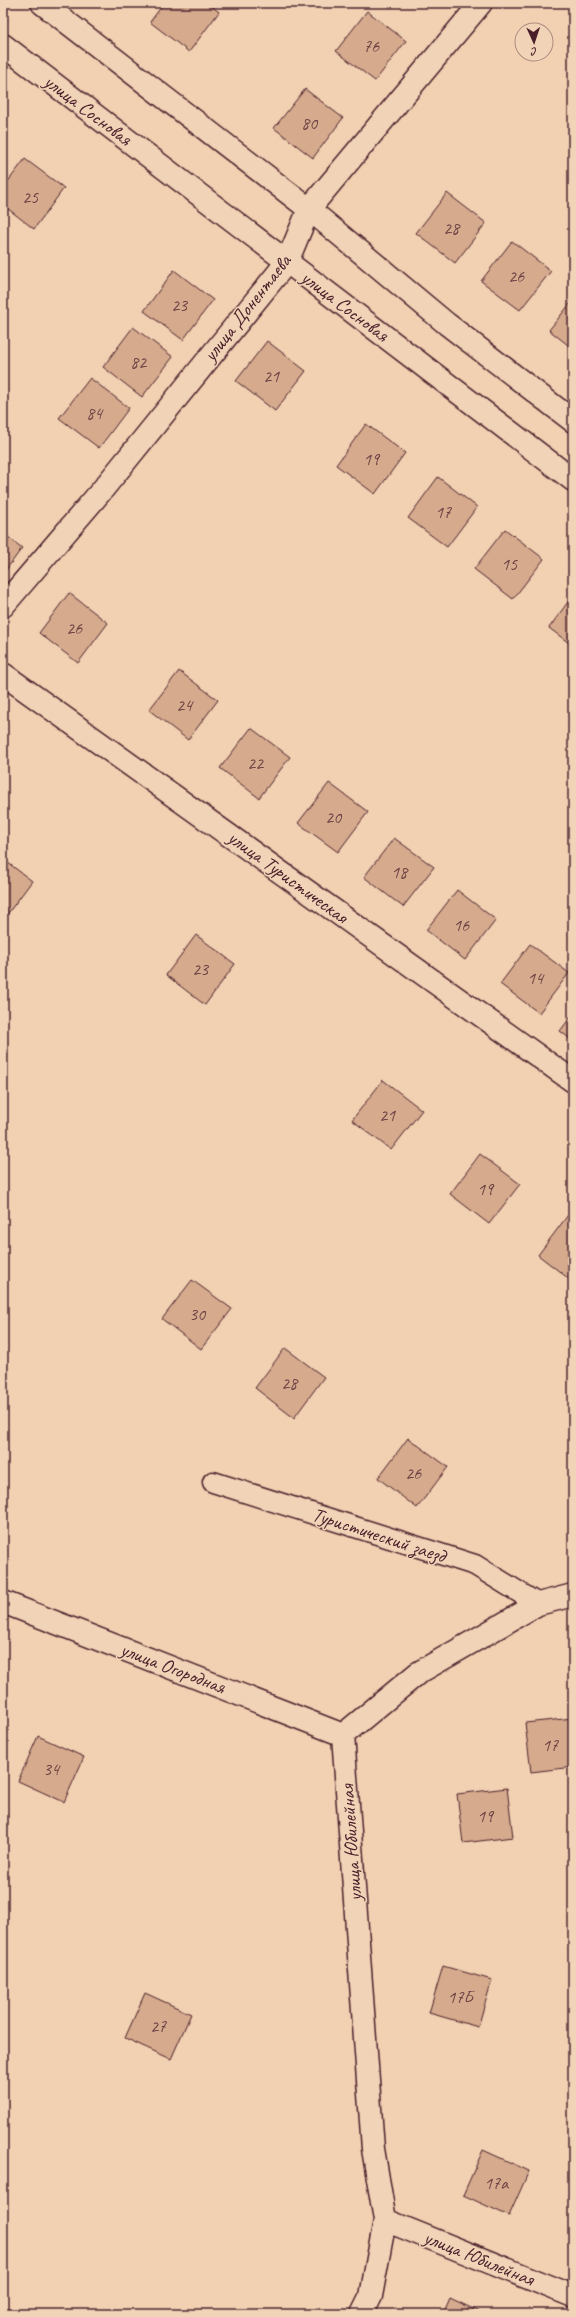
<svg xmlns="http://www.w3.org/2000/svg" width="576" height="2317" font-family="Caveat,sans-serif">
  <rect width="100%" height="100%" fill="#f1d1b2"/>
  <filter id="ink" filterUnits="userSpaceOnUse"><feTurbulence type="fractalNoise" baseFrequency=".025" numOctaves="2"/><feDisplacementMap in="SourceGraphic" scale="8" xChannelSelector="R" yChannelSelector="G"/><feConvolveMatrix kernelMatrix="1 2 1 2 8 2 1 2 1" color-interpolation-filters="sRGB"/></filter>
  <g filter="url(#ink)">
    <path fill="#d5aa8d" stroke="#4a1f2b" d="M164,3h44l11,9 -30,40 -39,-30z
      M367,11l39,30 -31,40 -39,-30z
      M305,89l38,29 -30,40 -39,-30z
      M25,159l39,29 -30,41 -31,-24v-17z
      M447,193l39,30 -31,40 -39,-30z
      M512,241l39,30 -31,39 -39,-29z
      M174,270l39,30 -30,40 -39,-29z
      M573,300v49l-24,-19z
      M133,327l40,30 -31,40 -39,-30z
      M267,341l39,30 -31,40 -39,-30z
      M90,378l39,30 -30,40 -40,-30z
      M366,424l39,29 -30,41 -39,-29z
      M438,477l39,30 -30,40 -39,-29z
      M505,529l39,30 -31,40 -39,-30z
      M3,533l19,15 -19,26z
      M69,593l39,30 -30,40 -39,-30z
      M573,595v51l-24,-18z
      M179,671l39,29 -30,40 -39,-30z
      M251,728l39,29 -31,41 -39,-30z
      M329,783l39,29 -30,40 -40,-29z
      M394,838l40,29 -31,40 -39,-30z
      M3,859l29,22 -29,39z
      M457,890l39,30 -31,40 -39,-30z
      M196,935l39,29 -30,41 -39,-30z
      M530,944l39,29 -30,40 -39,-29z
      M573,1014v27l-13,-10z
      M383,1080l39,30 -31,40 -39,-30z
      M480,1154l40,30 -31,40 -39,-30z
      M568,1215l5,4v63l-35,-27z
      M192,1280l40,29 -31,40 -39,-30z
      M285,1348l39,29 -30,41 -39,-30z
      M408,1438l40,29 -31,41 -39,-30z
      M573,1718v49l-42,5 -6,-49z
      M38,1736l46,21 -20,45 -46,-21z
      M507,1788l6,49 -50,6 -6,-49z
      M443,1966l49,14 -14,47 -49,-14z
      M145,1993l46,21 -20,45 -46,-21z
      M483,2150l46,21 -20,45 -46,-21z
      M450,2298l34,16h-41z"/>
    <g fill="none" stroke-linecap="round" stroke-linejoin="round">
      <g stroke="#4a1f2b" stroke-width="23">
        <path id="lane" d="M213,1482l262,83 63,39"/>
      </g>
      <g stroke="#4a1f2b" stroke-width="25">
        <path id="street" d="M42,3l267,206 138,115 126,97
          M3,45l570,435
          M3,606l100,-117 184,-227 22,-53 172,-206
          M3,674l570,407
          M3,1602l340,133
          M385,2220l188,76
          M362,2314l9,-18 14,-76 -12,-71 -30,-414 75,-62 120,-69 35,-9"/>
      </g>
      <use href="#lane" stroke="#f1d4b7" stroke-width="20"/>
      <use href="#street" stroke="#f1d4b7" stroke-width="22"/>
    </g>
  </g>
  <g text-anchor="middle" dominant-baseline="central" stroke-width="3" stroke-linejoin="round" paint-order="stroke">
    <g font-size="18" fill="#6d4244">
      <text x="371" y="46">76</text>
      <text x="309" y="123">80</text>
      <text x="30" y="197">25</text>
      <text x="451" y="228">28</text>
      <text x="516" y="276">26</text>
      <text x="179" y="305">23</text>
      <text x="138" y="362">82</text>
      <text x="271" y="376">21</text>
      <text x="94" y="413">84</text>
      <text x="371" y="459">19</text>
      <text x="443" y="512">17</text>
      <text x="509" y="564">15</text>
      <text x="74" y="628">26</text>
      <text x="184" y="705">24</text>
      <text x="255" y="763">22</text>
      <text x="333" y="817">20</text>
      <text x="399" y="872">18</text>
      <text x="461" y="925">16</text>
      <text x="200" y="969">23</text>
      <text x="535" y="978">14</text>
      <text x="387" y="1115">21</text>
      <text x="485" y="1189">19</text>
      <text x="197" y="1314">30</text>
      <text x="289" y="1383">28</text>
      <text x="413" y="1473">26</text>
      <text x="550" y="1745">17</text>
      <text x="51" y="1769">34</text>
      <text x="485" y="1816">19</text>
      <text x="460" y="1997">17Б</text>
      <text x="158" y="2026">27</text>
      <text x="496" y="2183">17а</text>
    </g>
    <g font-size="20" fill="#4a1f2b" stroke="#f1d4b7">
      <text transform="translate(88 110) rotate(37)">улица Сосновая</text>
      <text transform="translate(345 306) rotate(37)">улица Сосновая</text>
      <text transform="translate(247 308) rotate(-52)">улица Донентаева</text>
      <text transform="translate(288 877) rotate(36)">улица Туристическая</text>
      <text transform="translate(379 1535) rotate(18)">Туристический заезд</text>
      <text transform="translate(173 1668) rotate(21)">улица Огородная</text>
      <text transform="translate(351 1843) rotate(-94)">улица Юбилейная</text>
      <text transform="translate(479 2258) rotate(22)">улица Юбилейная</text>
    </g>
  </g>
  <rect width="576" height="2317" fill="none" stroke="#f1d4b7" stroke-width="16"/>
  <rect x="8" y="8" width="560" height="2301" fill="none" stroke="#4a1f2b" stroke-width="1.5" filter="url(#ink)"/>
  <g transform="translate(534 42) rotate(177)"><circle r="19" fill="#f1d4b7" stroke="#ae8c7f"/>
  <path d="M0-3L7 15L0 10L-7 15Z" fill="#4a1f2b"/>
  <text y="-6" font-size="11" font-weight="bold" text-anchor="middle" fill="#4a1f2b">С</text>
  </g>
</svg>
